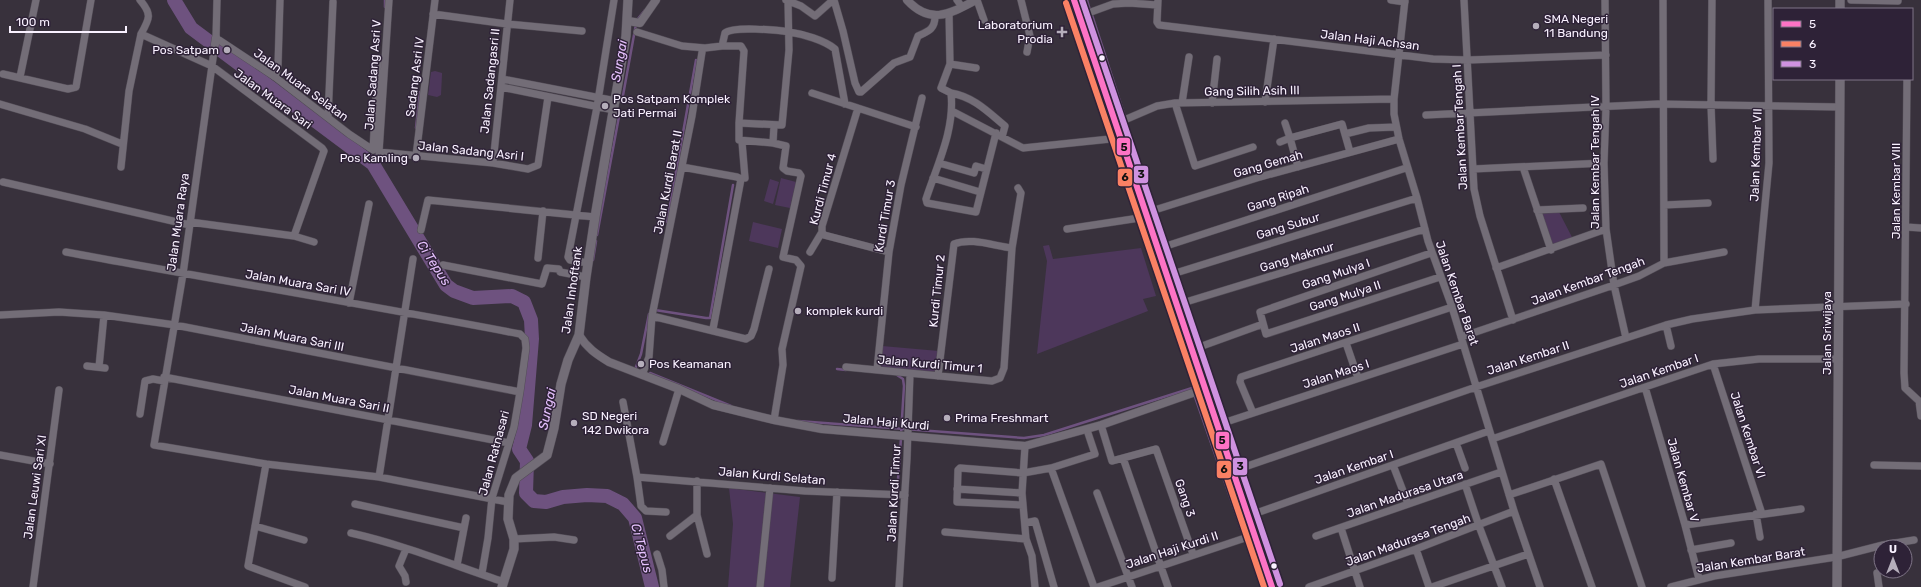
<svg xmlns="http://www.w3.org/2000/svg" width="1921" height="587" font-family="Rubik,sans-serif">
  <rect width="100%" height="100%" fill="#38313c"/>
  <path fill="#4d375b" d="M435,71l7,2v2l-1,20 -4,2 -9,-2 3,-23z
    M781,178l15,4 -6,26 -15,-3z
    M770,179l9,3 -6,22 -9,-3z
    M1559,212l15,29 -22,8 -13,-35z
    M753,222l29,7 -4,19 -29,-7z
    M1049,245l4,14 88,-11 15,48 -13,3 5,12 -111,43 10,-93 -4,-15z
    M882,346l57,5 -2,23 -57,-5z
    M729,488l71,9 -10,90h-62l5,-63z"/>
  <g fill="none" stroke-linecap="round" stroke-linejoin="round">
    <path stroke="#6e527f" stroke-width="2.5" d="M1087,0l3,10
      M385,7v-7
      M1092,15l33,102
      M637,20l8,-10
      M622,101l14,-77
      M1126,122l28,87
      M416,128l4,-36
      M373,164l3,-10
      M1155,212l11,33
      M667,222l29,-162
      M597,235l23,-124
      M1167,247l9,25
      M593,260l3,-19
      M1176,274l10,27
      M1186,303l15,42
      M655,310l51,8h4l23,-133
      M1201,348l41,118
      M636,367l5,-13 8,-40
      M837,369l9,1
      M650,373l81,33
      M897,375l6,4 1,7 -3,48
      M1194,394l50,143
      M798,421l226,17 20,-3 148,-47 1,3
      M1243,470l15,41
      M897,493l4,-55
      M1259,514l23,73
      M1245,540l16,47"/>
    <path stroke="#6e527f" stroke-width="14" d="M174,0l17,28 182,136 73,121 8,6 19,7 39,-2 12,6 7,18 1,19 -7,86 -6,24 8,12 -1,32 8,8 12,1 17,-5 24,-2 20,1 16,8 12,14 17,69"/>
    <g stroke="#534d57" stroke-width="8">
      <path id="minor" d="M140,0c12,14 10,18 1,34
        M217,0l-1,38 59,39 74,57 24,16 5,-92
        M389,0l-10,152 114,11 35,6 10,-4 10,-68
        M786,0l15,6 14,10 18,-16
        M834,0l9,31 12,52 4,9h2l33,-29 16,-6 8,-21c11,-5 17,-7 17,-20
        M957,0l5,7
        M977,0l7,20
        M1021,0l9,36 -3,16
        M1158,0l-1,22 2,3 25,3 249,31 35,1 138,-5
        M1391,0l14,2
        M1405,0l-11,99v15l5,25 18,59 11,43 24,66 62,204 26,76
        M1464,0l10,189 6,27 33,104
        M1605,0l1,107 -2,56 2,66 8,56 12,53
        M1663,0l1,263
        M1712,0l-1,105 2,54
        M1851,0l47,1
        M949,13l1,51 -9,24 10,5c4,37 -14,72 -25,106l1,4 49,9 20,-79
        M433,14l74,10 75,7
        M1080,16l33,-12 16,-1 28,2
        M637,32l45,14 23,2 17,-2 3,-13c8,-7 52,-3 64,-1 14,2 35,8 46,17l10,55
        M215,44l-32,230 -29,171 112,19 113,13 129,25
        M722,46h19l3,5 -5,72v17l34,3 13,3 -3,22 4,3 12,2 2,3 -18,81 13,3 5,6 -19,83 1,16 -9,55
        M950,64l26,4
        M3,74l65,15 8,-2 15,-87
        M20,77l16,-77
        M275,77l3,-12 2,-65
        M502,79l114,22
        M1907,79l-3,294 1,15 14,13 2,15
        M501,87l113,23
        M812,93l104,34
        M951,93c23,4 37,19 54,33l-3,11
        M1265,102l9,-63
        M1175,103l20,63 58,-19
        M1182,103l7,-46
        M1212,103l5,-44
        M0,104l85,25 37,15
        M858,108l-36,118v6l2,3 65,17
        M952,111l71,37 97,-10
        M1426,115l232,-11 182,3
        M328,117l5,-115
        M739,123l43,2 7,-75 -1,-49
        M1115,124l42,-18 18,-3 219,-4
        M1345,134l24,-6 27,-1
        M742,142l3,36
        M1280,142l10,-4 -5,-15
        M773,143l1,-18
        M416,156l19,-156
        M493,163l17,-163
        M939,163l35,10 2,-7 10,3
        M121,167l8,-76 12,-57 71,32 110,82 2,3 -30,85 -104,-14
        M682,167l55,10 4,2 -28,150
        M1298,167l-8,-29 52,-14 8,28
        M1523,167l28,83
        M1473,169l131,-6
        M933,178l47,14
        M3,182l187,43
        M1664,205l44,-2
        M1537,210l46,-2
        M1145,213l115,-36 139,-38
        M1906,227l15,1
        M1067,229l79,-12
        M421,230l7,-30 167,17
        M294,236l20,6
        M1157,249l249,-81
        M66,252c151,28 303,53 454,82l5,5 1,9 -6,44 -6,35 -22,71 -4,40 -6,35
        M810,252l12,-20
        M1431,253l-171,59 6,22 174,-57
        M538,258l5,-47
        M588,263l-18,-3 -2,-3 29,-150 17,-107
        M443,265l99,19 5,-16 12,1 1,3 26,5
        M1496,268l110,-39
        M1166,276l251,-78
        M349,303l20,-99
        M1176,305l249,-76
        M1755,310l14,-147 -1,-163
        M0,315l59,-3 45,3 71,10 345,67
        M652,316l94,23 5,-3 3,-7 15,-60
        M1666,325l5,21
        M1461,337l153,-52 25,-9 25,-13 60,-11
        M1346,343l12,35
        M1191,350l72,-26
        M1713,364l49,150
        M87,366l18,2
        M99,367l5,-52
        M846,367l146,14 8,-3 4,-10 8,-120 9,-55 -3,-5
        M877,370l12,-118 12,-67 21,-87
        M642,375l7,-18 3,-41 40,-200 10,-64
        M938,376l16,-132c17,-7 40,2 58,4
        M164,377l345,66
        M1645,387l40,138 14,54
        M623,402l14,75 4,29 5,5 20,1
        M1253,413l-13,-31 1,-5 211,-70
        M140,414l5,-33 8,-2 11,2
        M1101,425l11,36 11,-3 45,129
        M1217,425l246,-81
        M1492,439l221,-75 46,-5h80
        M663,442l16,-53
        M1456,443l9,25
        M1025,446l-3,47 4,46 6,17 3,31
        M0,455l50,9
        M1123,458l33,-9 37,105
        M266,464l-18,102 57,21
        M1393,465l15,39
        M1874,465l47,1
        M1051,468l43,119
        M1233,471l243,-84 190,-62 26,-6 63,-9 151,-6
        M379,477l34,-218
        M637,477l168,14 100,4
        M1554,479l38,108
        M1465,484l14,42 23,61
        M957,489l65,4
        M1097,493l35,94
        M1509,495l92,-31 41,123
        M355,504l109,24
        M1023,505l-66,-3 1,-32 2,-2 63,5 28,-5 44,-14 -8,-24
        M1756,514l4,23
        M697,515l10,39
        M1248,516l241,-85
        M1025,523l10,-2 19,66
        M1685,525l116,-16
        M255,526l49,14
        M1341,528l19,59
        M945,532l81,7
        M351,533c53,12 102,32 153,49
        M670,536l27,-21v-34
        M1316,536l185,-64
        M514,539l40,-2 20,3
        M1416,549l13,38
        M1691,550l40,-7
        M657,554l5,16 2,17
        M457,565l9,-47
        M1877,573l2,14
        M832,578l5,-86
        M406,582l-1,-6 -6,-10 7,-17
        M33,587l26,-197
        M760,587l10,-99
        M899,587l8,-129 3,-84
        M1098,587l156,-52
        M1309,587l107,-38 98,-38
        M1432,587l96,-33
        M1671,587l43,-11 122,-19 47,-12 31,-5"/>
    </g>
    <g stroke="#534d57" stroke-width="9">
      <path id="tertiary" d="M907,0c24,26 44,13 69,0
        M628,21l12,2 16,-23
        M215,44l1,-6
        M579,335c8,13 17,19 30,27l70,27 34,16 61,15 48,9 203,17 76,-21 103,-36"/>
    </g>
    <g stroke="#534d57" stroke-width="10">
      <path id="secondary" d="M1840,0v9
        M502,587l12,-38v-10l-6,-20 1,-24 7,-17 31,-23 7,-27 7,-44 7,-24 11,-25 7,-58 9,-60 31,-181 2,-36
        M1837,587l3,-508"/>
    </g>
    <g stroke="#534d57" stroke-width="11">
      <path id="primary" d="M1074,0l71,213 127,374"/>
    </g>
    <use href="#minor" stroke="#736d77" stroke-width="7"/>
    <use href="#tertiary" stroke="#736d77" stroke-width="8"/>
    <use href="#secondary" stroke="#736d77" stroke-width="9"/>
    <use href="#primary" stroke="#6e6673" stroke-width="10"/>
    <g stroke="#2e2237" stroke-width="9">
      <path id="bus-1" d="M1074,0l198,587"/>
    </g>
    <g stroke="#2e2237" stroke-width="9">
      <path id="bus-2" d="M1066,3l198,584"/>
    </g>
    <g stroke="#2e2237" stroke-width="9">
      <path id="bus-3" d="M1082,0l198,584"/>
    </g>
    <use href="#bus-1" stroke="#fd73c5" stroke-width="6"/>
    <use href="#bus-2" stroke="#fa8164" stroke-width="6"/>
    <use href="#bus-3" stroke="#cf92e0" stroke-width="6"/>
  </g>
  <g fill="#b5aebb" stroke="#2e2237" stroke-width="1.5">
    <circle cx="1536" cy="26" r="4"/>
    <path d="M1060 26h4v4h4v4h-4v4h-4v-4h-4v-4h4z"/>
    <circle cx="227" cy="50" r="4"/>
    <circle cx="605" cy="106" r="4"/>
    <circle cx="416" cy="158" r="4"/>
    <circle cx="798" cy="311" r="4"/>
    <circle cx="641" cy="364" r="4"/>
    <circle cx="947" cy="418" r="4"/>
    <circle cx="574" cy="423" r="4"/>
  </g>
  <g fill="#f9f1ff" stroke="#2e2237" stroke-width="1.5">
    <circle cx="1102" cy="58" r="3.5"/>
    <circle cx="1274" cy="566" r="3.5"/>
  </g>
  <g text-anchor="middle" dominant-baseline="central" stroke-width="3" stroke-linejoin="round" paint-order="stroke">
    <g font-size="12" fill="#f9f1ff" stroke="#2e2237" text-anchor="start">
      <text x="1544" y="19">SMA Negeri<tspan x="1544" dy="14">11 Bandung</tspan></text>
      <text x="1053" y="25" text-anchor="end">Laboratorium<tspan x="1053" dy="14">Prodia</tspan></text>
      <text x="219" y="50" text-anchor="end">Pos Satpam</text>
      <text x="613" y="99">Pos Satpam Komplek<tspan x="613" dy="14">Jati Permai</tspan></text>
      <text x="408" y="158" text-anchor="end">Pos Kamling</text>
      <text x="806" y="311">komplek kurdi</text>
      <text x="649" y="364">Pos Keamanan</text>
      <text x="582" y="416">SD Negeri<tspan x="582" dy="14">142 Dwikora</tspan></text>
      <text x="955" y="418">Prima Freshmart</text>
    </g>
    <g font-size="12" fill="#f9f1ff" stroke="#2e2237">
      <text transform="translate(1370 40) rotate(7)">Jalan Haji Achsan</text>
      <text transform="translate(373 75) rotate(-86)">Jalan Sadang Asri V</text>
      <text transform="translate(415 77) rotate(-83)">Sadang Asri IV</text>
      <text transform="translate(490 81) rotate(-84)">Jalan Sadangasri II</text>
      <text transform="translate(301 85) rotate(36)">Jalan Muara Selatan</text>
      <text transform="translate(1252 91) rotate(-1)">Gang Silih Asih III</text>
      <text transform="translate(273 99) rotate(36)">Jalan Muara Sari</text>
      <text transform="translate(1460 127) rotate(-93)">Jalan Kembar Tengah I</text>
      <text transform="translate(471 151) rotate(6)">Jalan Sadang Asri I</text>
      <text transform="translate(1756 155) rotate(-88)">Jalan Kembar VII</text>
      <text transform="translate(1595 162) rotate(-90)">Jalan Kembar Tengah IV</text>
      <text transform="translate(1268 164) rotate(-16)">Gang Gemah</text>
      <text transform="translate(668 182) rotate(-79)">Jalan Kurdi Barat II</text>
      <text transform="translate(823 189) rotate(-75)">Kurdi Timur 4</text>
      <text transform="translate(1896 191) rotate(-90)">Jalan Kembar VIII</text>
      <text transform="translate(1278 198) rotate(-18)">Gang Ripah</text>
      <text transform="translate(885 216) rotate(-80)">Kurdi Timur 3</text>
      <text transform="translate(178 222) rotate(-82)">Jalan Muara Raya</text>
      <text transform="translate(1288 226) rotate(-17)">Gang Subur</text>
      <text transform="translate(1297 257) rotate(-17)">Gang Makmur</text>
      <text transform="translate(1336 274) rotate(-19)">Gang Mulya I</text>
      <text transform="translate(1588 281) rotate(-20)">Jalan Kembar Tengah</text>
      <text transform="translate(298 283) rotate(10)">Jalan Muara Sari IV</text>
      <text transform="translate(572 290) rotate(-82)">Jalan Inhoftank</text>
      <text transform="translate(937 291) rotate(-84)">Kurdi Timur 2</text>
      <text transform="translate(1457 293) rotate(71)">Jalan Kembar Barat</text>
      <text transform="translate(1345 296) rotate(-18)">Gang Mulya II</text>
      <text transform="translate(1827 333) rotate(-90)">Jalan Sriwijaya</text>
      <text transform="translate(292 337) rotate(11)">Jalan Muara Sari III</text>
      <text transform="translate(1325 338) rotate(-18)">Jalan Maos II</text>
      <text transform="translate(1528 358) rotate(-18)">Jalan Kembar II</text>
      <text transform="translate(930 364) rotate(5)">Jalan Kurdi Timur 1</text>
      <text transform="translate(1659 371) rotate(-19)">Jalan Kembar I</text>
      <text transform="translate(1336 374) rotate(-18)">Jalan Maos I</text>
      <text transform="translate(339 399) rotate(11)">Jalan Muara Sari II</text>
      <text transform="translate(886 422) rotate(5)">Jalan Haji Kurdi</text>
      <text transform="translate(1748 435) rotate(72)">Jalan Kembar VI</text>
      <text transform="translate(494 453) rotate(-75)">Jalan Ratnasari</text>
      <text transform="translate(1354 467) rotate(-19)">Jalan Kembar I</text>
      <text transform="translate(772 476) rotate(5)">Jalan Kurdi Selatan</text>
      <text transform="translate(1683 480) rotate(74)">Jalan Kembar V</text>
      <text transform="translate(35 487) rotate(-82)">Jalan Leuwi Sari XI</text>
      <text transform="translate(894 493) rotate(-87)">Jalan Kurdi Timur</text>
      <text transform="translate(1405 494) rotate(-19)">Jalan Madurasa Utara</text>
      <text transform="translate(1185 498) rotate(71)">Gang 3</text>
      <text transform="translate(1408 540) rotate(-20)">Jalan Madurasa Tengah</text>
      <text transform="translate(1172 550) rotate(-18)">Jalan Haji Kurdi II</text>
      <text transform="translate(1751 560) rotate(-9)">Jalan Kembar Barat</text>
    </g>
    <g font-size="13" font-style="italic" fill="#e6c1fe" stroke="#2e2237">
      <text transform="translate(619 61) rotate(-80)">Sungai</text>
      <text transform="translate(434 263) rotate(57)">Ci Tepus</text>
      <text transform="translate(547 409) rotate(-78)">Sungai</text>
      <text transform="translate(642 548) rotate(75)">Ci Tepus</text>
    </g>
  </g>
  <g stroke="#2e2237" stroke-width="1.5">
    <rect x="1116" y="137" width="15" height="19" rx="4" fill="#fd73c5"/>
    <rect x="1133" y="165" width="16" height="19" rx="4" fill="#cf92e0"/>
    <rect x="1117" y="168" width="16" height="19" rx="4" fill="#fa8164"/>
    <rect x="1215" y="431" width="15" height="19" rx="4" fill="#fd73c5"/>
    <rect x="1232" y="457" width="16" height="19" rx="4" fill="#cf92e0"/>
    <rect x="1216" y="460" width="16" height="19" rx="4" fill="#fa8164"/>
  </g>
  <g font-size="11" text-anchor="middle" font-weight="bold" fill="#111">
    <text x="1124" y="151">5</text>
    <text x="1141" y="178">3</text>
    <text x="1125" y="181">6</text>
    <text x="1222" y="444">5</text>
    <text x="1240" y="470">3</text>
    <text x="1224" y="473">6</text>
  </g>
  <rect x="1773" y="8" width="140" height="72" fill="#2e2237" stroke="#7f7587"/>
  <rect x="1781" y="21" width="20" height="6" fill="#fd73c5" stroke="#7f7587"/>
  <text x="1809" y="28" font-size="12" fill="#f9f1ff">5</text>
  <rect x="1781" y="41" width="20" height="6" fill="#fa8164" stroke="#7f7587"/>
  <text x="1809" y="48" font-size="12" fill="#f9f1ff">6</text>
  <rect x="1781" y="61" width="20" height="6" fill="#cf92e0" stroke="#7f7587"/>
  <text x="1809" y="68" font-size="12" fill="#f9f1ff">3</text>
  <g transform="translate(1893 559)"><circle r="19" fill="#2e2237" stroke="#7f7587"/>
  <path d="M0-3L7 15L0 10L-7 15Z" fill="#b5aebb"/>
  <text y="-6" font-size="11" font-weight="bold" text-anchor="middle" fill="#f9f1ff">U</text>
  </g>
  <path d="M10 26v6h116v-6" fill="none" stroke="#f9f1ff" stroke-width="2"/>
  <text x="16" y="26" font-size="12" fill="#f9f1ff" stroke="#2e2237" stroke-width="3" paint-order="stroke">100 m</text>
</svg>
